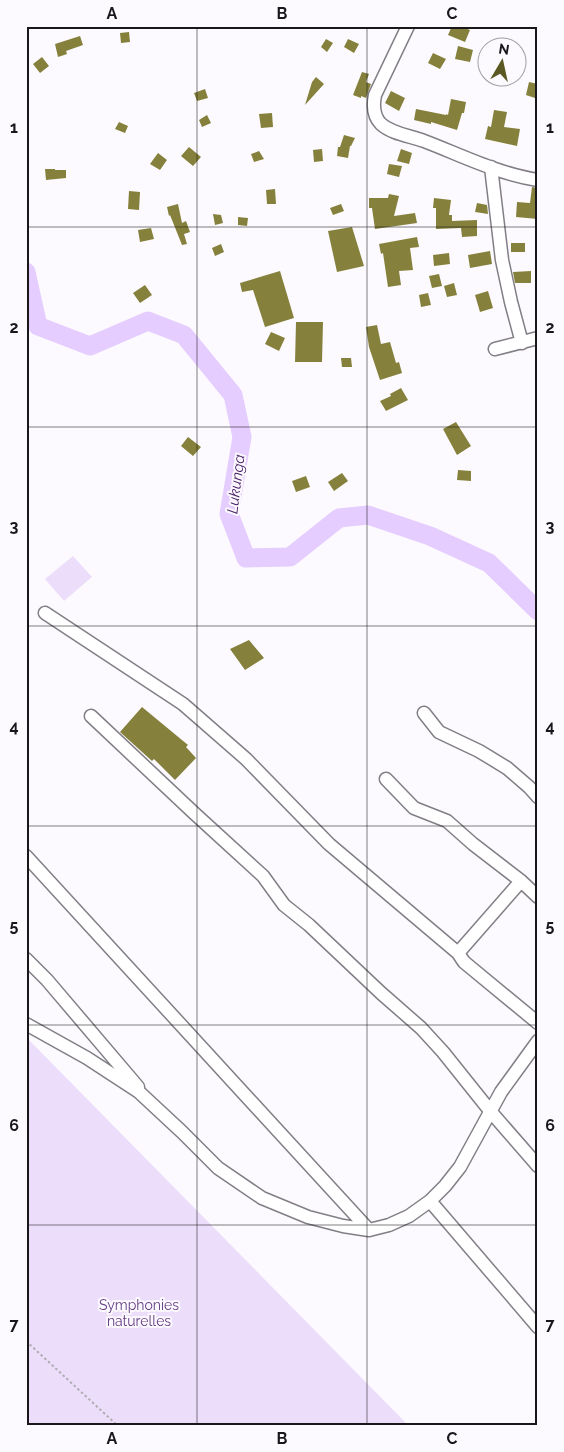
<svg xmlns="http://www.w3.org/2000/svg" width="564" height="1452" font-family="Raleway,sans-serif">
  <rect width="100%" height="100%" fill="#fcfafe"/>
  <path fill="#ecdefb" d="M73,556l19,21 -28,24 -19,-22z
    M26,1037l383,389h-383z"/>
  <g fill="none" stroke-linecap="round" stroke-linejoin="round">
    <path stroke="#e5cdff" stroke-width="19" d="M26,272l12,54 52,20 58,-25 36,14 49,60 9,42 -13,77 17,44 44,-1 49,-39 29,-3 62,21 59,27 49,48"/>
  </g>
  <path fill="#85803b" d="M452,26h8l10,4 -5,12 -17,-7z
    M129,32l1,10 -9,1 -1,-10z
    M80,36l3,9 -17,6 1,3 -9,3 -3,-13z
    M326,39l7,4 -6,9 -6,-5z
    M348,39l11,5 -5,9 -10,-6z
    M458,46l15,4 -3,12 -15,-3z
    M433,53l13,6 -6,10 -12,-6z
    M42,57l7,9 -9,7 -7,-9z
    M362,72l7,2 -3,8 5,2 -5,14 -5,-2v2l-8,-3z
    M316,77l8,7 -19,21 7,-23z
    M529,82l9,2v15l-12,-4z
    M205,89l3,9 -11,3 -3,-8z
    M391,91l14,7 -6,13 -14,-8z
    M451,99l15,3 -2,11h-2l-5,17 -26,-8v2l-17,-4 2,-11 30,6v-1l2,1z
    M494,110l13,2 -3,15 16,2 -3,17 -32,-7 3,-13 3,1z
    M272,113l1,14 -12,1 -2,-14z
    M207,115l4,8 -9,4 -3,-7z
    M119,122l9,4 -3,7 -10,-4z
    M344,135l11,3 -4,8h-1l-2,12 -11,-2 1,-9h2z
    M189,147l12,10 -8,9 -12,-10z
    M322,149l1,12 -9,1 -1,-12z
    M401,149l11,4 -3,11 -12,-3z
    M259,151l5,8 -10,3 -3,-8z
    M158,153l9,7 -7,10 -10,-6z
    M389,164l13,2 -3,11 -12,-3z
    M45,169h10v1h11v8l-20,2z
    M532,187l6,1v31l-22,-2 1,-15 13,1z
    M275,189l1,15h-9l-1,-14z
    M129,191l11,1 -1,18 -11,-1z
    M389,194l10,2 -5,20 21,-3 2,10 -42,6 -3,-21h-3v-10h19z
    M434,198l17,2 -2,15h3v6l25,-1v16l-15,1 -1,-9 -25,1v-21h-3z
    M477,203l10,2 1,9 -13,-2z
    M178,204l4,19 4,-2 4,11 -6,2 3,10 -5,1 -12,-30 -1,1 -2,-9z
    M341,204l3,7 -11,4 -3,-7z
    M213,214l8,1 2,8 -8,2z
    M238,217l10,1 -1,8 -9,-1z
    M352,227l12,39 -27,6 -9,-41z
    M151,228l3,11 -14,3 -2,-12z
    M417,237l2,10 -9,1 3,22 -14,1 2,14 -13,2 -5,-34 -2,1 -2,-10z
    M511,243h14v9h-14z
    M221,244l3,8 -9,4 -3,-8z
    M490,251l2,13 -22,4 -2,-13z
    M449,253l1,11 -16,2 -1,-11z
    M280,271l14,47 -29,9 -12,-37 -11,2 -2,-9z
    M531,271v12h-16l-2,-11z
    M439,274l3,12 -10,2 -3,-12z
    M454,283l3,12 -10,2 -3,-11z
    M145,285l7,10 -12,8 -7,-10z
    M488,291l5,17 -13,4 -5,-17z
    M428,293l3,12 -10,2 -2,-12z
    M296,322h27l-1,40h-27z
    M377,325l4,19 9,-2 6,21 3,-1 3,11 -22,7 -11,-33 -3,-20z
    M271,332l14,6 -6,13 -14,-7z
    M341,358h10l1,9h-10z
    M401,388l7,12 -22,11 -6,-10 11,-5 -1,-2z
    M456,422l15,24 -14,9 -14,-26z
    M188,437l13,10 -8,9 -12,-10z
    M458,470l13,1v10l-14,-1z
    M342,473l6,8 -14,10 -6,-9z
    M306,476l4,11 -14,5 -4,-11z
    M249,640l15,18 -19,12 -15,-21z
    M142,707l46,38 -2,2 10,11 -21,22 -21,-21 -2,2 -32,-29z"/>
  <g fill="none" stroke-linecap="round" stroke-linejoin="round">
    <g stroke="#827e86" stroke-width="15">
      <path id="minor" d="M408,26l-33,69c-2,10 -2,21 6,29 11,10 30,12 43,17 37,14 74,33 114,39
        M491,167l11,93 9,42 11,41
        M495,349l43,-11
        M45,613l138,91 63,55 83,85 129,109 6,9 74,61
        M424,713l15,19 40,19 28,17 22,19 9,10
        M91,716l103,97 69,63 21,29 25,20 72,68 40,35 22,24 48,60 47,54
        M386,779l28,29 33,13 26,23 48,37 17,16
        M26,856l343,374
        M458,953l63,-72
        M26,959l21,21 91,107
        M26,1024l61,34 52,34 43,40 36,36 44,30 46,19 35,9 26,4 20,-5 20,-9 21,-15 15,-15 15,-19 41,-75 37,-51
        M430,1201l108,126"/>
    </g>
    <path stroke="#afadb1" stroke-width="2" stroke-dasharray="2.5 2.5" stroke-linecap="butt" d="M26,1341l92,85"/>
    <use href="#minor" stroke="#fff" stroke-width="12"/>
  </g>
  <path fill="none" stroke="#19171a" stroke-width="1" stroke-opacity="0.55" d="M197,26v1400M367,26v1400M26,227h512M26,427h512M26,626h512M26,826h512M26,1025h512M26,1225h512"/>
  <g text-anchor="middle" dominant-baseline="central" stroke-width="4" stroke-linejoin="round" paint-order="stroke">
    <g font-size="14" fill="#643c85" stroke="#fcfafe">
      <text x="139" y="1305">Symphonies<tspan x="139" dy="16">naturelles</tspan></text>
    </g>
    <g font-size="15" font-style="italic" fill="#471e66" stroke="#fcfafe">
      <text transform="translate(236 484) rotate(-83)">Lukunga</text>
    </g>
  </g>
  <rect width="564" height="1452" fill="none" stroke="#fcfafe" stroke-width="55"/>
  <g transform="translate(502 62) rotate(9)"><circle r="24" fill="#fcfafe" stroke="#a19fa3"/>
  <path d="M0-4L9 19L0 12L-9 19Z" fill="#5b5824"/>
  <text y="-8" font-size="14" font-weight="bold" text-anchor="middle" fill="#19171a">N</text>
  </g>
  <rect x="28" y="28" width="508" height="1396" fill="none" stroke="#19171a" stroke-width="2"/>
  <g font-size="16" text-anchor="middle" font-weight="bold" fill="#19171a">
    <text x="112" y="19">A</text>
    <text x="282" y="19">B</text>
    <text x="452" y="19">C</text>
    <text x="14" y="133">1</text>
    <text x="550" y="133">1</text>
    <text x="14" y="333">2</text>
    <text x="550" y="333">2</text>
    <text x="14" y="532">3</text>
    <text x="550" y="532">3</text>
    <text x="14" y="732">4</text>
    <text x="550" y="732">4</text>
    <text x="14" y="931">5</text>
    <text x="550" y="931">5</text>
    <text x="14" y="1131">6</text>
    <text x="550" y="1131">6</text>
    <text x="14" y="1330">7</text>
    <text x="550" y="1330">7</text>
    <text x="112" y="1444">A</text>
    <text x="282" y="1444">B</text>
    <text x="452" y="1444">C</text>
  </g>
</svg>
